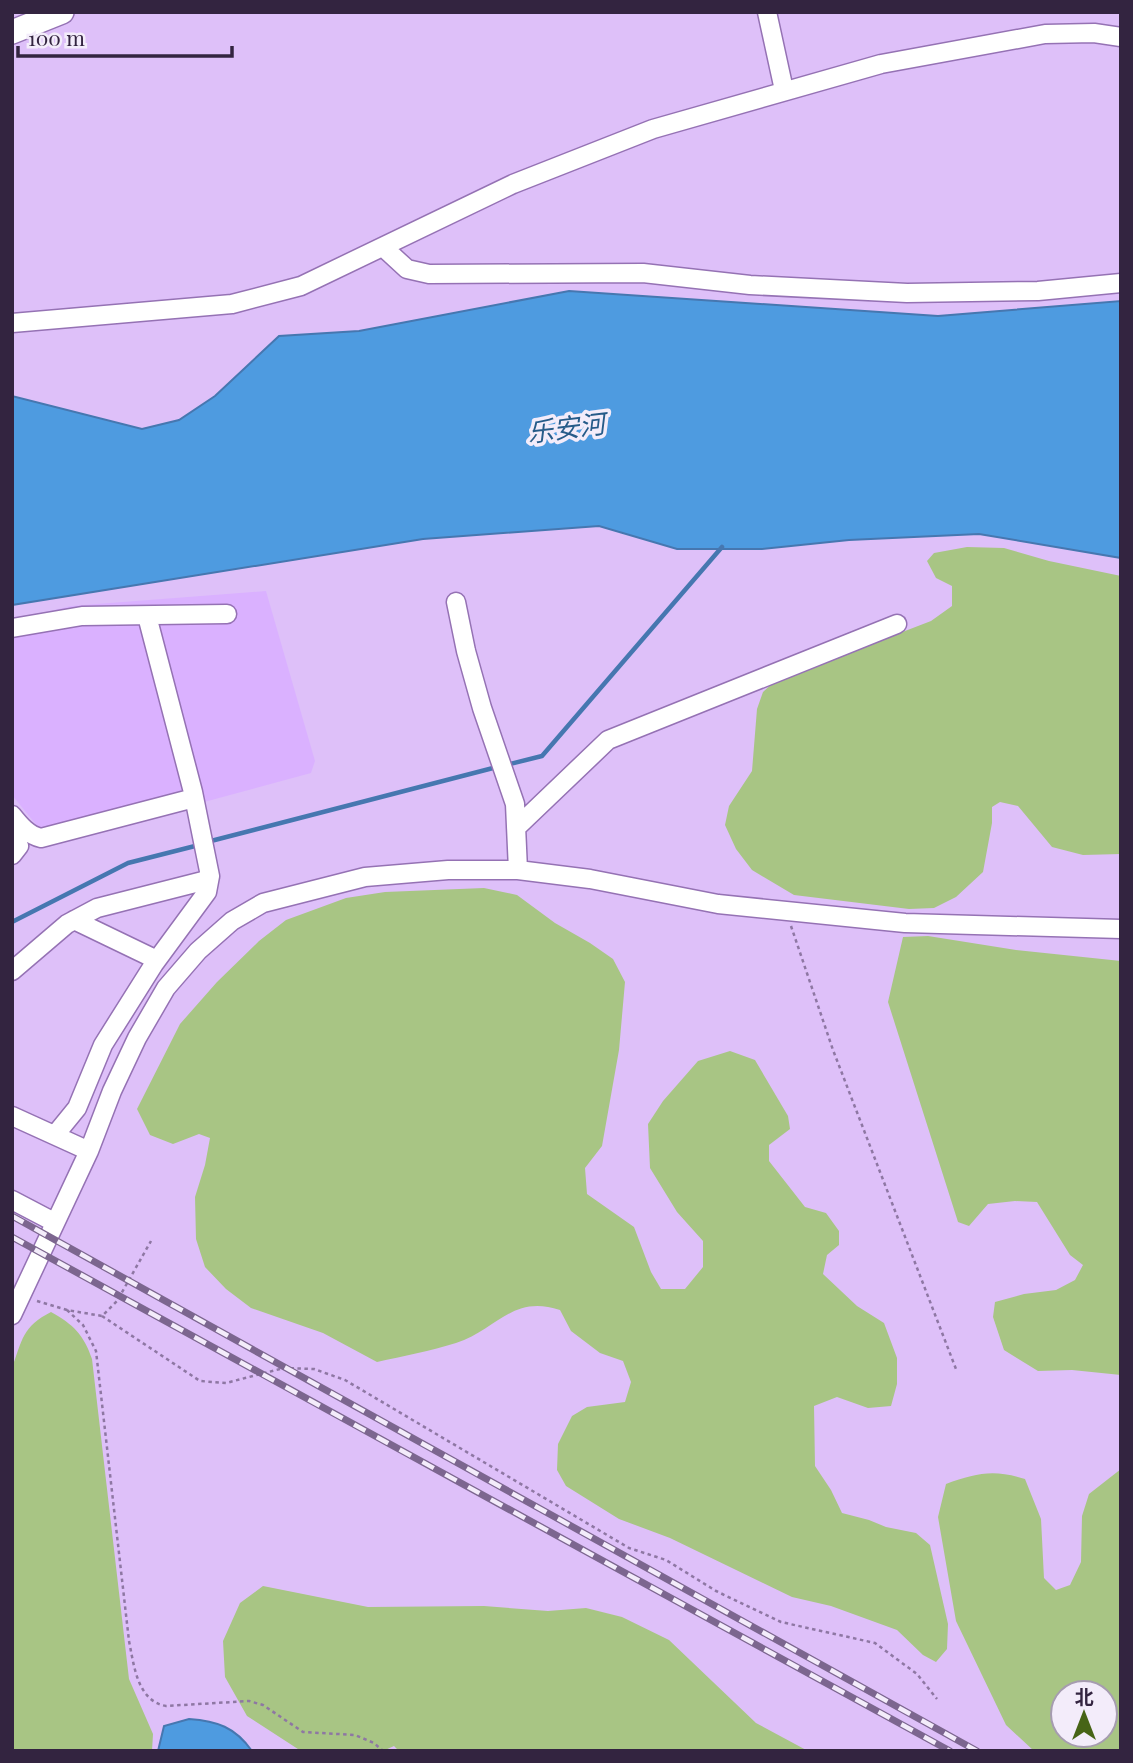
<svg xmlns="http://www.w3.org/2000/svg" width="1133" height="1763" font-family="'Playfair Display','Noto Sans SC',serif">
  <rect width="100%" height="100%" fill="#dec0f9"/>
  <path fill="#dab1ff" d="M266,591l49,170 -4,12 -251,68 -13,-3 -35,-43v-175l59,-14z"/>
  <path fill="#a8c584" fill-rule="evenodd" d="M967,547l37,1 45,13 72,15v278l-38,1 -31,-8 -34,-41 -18,-4 -8,5v16l-9,49 -27,25 -22,11 -25,1 -115,-14 -42,-25 -16,-21 -11,-24 4,-19 23,-35 5,-62 6,-17 12,-11 156,-60 21,-15v-20l-16,-8 -9,-17 7,-8z
    M484,888l33,7 38,28 35,20 23,16 12,23 -6,68 -17,96 -17,22 2,26 47,33 17,45 10,17h24l18,-22v-26l-26,-29 -27,-44 -2,-44 15,-23 35,-40 32,-10 25,9 33,56 2,13 -21,16v16l36,46 21,6 13,18v14l-12,10 -4,19 34,32 27,17 13,35v26l-6,22 -23,2 -31,-11 -23,9 1,60 16,24 11,23 27,7 17,7 30,6 14,12 18,79 -1,25 -11,13 -13,-7 -26,-25 -66,-24 -39,-9 -122,-59 -51,-19 -53,-33 -9,-16 1,-26 14,-28 15,-9 38,-5 6,-20 -8,-21 -23,-8 -29,-22 -11,-21c-48,-16 -63,20 -104,33 -25,8 -53,13 -79,19l-54,-29 -72,-25 -25,-19 -21,-22 -9,-28 -1,-42 10,-32 5,-27 -11,-4 -26,10 -23,-9 -13,-26 43,-85 37,-42 42,-41 27,-21 60,-22 39,-6z
    M928,936l88,14 105,11v414l-49,-5 -34,1 -34,-21 -11,-33 2,-15 29,-8 32,-4 19,-10 8,-15 -13,-10 -33,-53 -22,-1 -27,3 -19,22 -11,-4 -70,-220 15,-65z
    M51,1312c22,12 33,23 41,47l37,320 24,55 -1,17h-140v-383c10,-28 11,-42 39,-56z
    M1121,1469v282h-87l-28,-26 -50,-104 -18,-104 8,-33c30,-11 48,-15 79,-5l16,40 3,59 12,12 14,-5 11,-23 1,-46 7,-22zM1105,1693v42h-42v-42z
    M263,1586l105,21 116,-1 64,5 38,-3 36,9 47,23 87,83 52,28h-409l-5,-5 -11,5h-82l-54,-35 -22,-39 -2,-36 17,-38z"/>
  <path fill="#4e9be0" stroke="#4677b0" stroke-width="2" d="M569,291l369,25 183,-15v257l-142,-24 -130,6 -87,9h-85l-78,-23 -176,13 -411,66v-209l130,33 37,-9 36,-24 64,-60 80,-5z
    M189,1719c28,2 46,8 63,32h-94l6,-25z"/>
  <g fill="none" stroke-linecap="round" stroke-linejoin="round">
    <path stroke="#4677b0" stroke-width="4.5" d="M506,765l36,-9 180,-209
      M207,842l290,-75
      M12,922l116,-59 71,-18"/>
    <g stroke="#9572b4" stroke-width="21">
      <path id="minor" d="M767,12l17,78
        M383,247l24,22 22,5 214,-1 107,12 157,8 131,-2 83,-8
        M12,323l220,-19 69,-18 212,-102 140,-55 228,-65 164,-30 49,-1 27,4
        M456,602l10,49 16,57 33,96 3,66
        M12,628l70,-12 145,-2
        M12,815c8,10 16,20 29,23l153,-40
        M516,828l92,-88 289,-116
        M12,833l7,13 -7,9
        M74,920l83,40
        M12,971l55,-47 30,-16 106,-27 7,-5 -17,-84 -46,-176
        M12,1116l77,35
        M55,1135l22,-27 26,-63 51,-81 53,-72 3,-16
        M12,1200l42,22
        M12,1315l77,-164 23,-60 25,-53 29,-50 32,-37 34,-30 31,-18 102,-26 83,-7h70l72,9 128,25 187,19 216,6"/>
    </g>
    <g stroke="#9572b4" stroke-width="26">
      <path id="major" d="M12,32l50,-20"/>
    </g>
    <path stroke="#8e77a3" stroke-width="2.5" stroke-dasharray="3.5 3.5" stroke-linecap="butt" d="M791,926l42,124 123,319
      M37,1301l30,9 35,6 15,-15 34,-60
      M67,1310l16,15 13,26 33,290c5,24 8,60 37,65l83,-5 14,4 40,27 52,3 19,8 9,8
      M102,1316l98,65 26,2 58,-15 30,1 31,11 284,168 37,12 50,31 65,31 94,21 42,31 20,25"/>
    <use href="#minor" stroke="#fff" stroke-width="18"/>
    <use href="#major" stroke="#fff" stroke-width="23"/>
    <g stroke="#7c668f" stroke-width="7">
      <path id="rail" d="M12,1216l965,535
        M12,1237l938,514"/>
    </g>
    <use href="#rail" stroke="#f3ecfa" stroke-width="4.5" stroke-dasharray="13" stroke-linecap="butt"/>
  </g>
  <g text-anchor="middle" dominant-baseline="central" stroke-width="7" stroke-linejoin="round" paint-order="stroke">
    <g font-size="26" font-style="italic" fill="#265b89" stroke="#f3ecfa">
      <text transform="translate(566 427) rotate(-7)">乐安河</text>
    </g>
  </g>
  <rect width="1133" height="1763" fill="none" stroke="#332440" stroke-width="28"/>
  <g transform="translate(1084 1714)"><circle r="33" fill="#f3ecfa" stroke="#a69cb0" stroke-width="2"/>
  <path d="M0-5L12 26L0 18L-12 26Z" fill="#476416"/>
  <text y="-10" font-size="19" font-weight="bold" text-anchor="middle" fill="#332440">北</text>
  </g>
  <path d="M18 46v10h214v-10" fill="none" stroke="#332440" stroke-width="3.5"/>
  <text x="28" y="46" font-size="21" fill="#332440" stroke="#f3ecfa" stroke-width="5" paint-order="stroke">100 m</text>
</svg>
